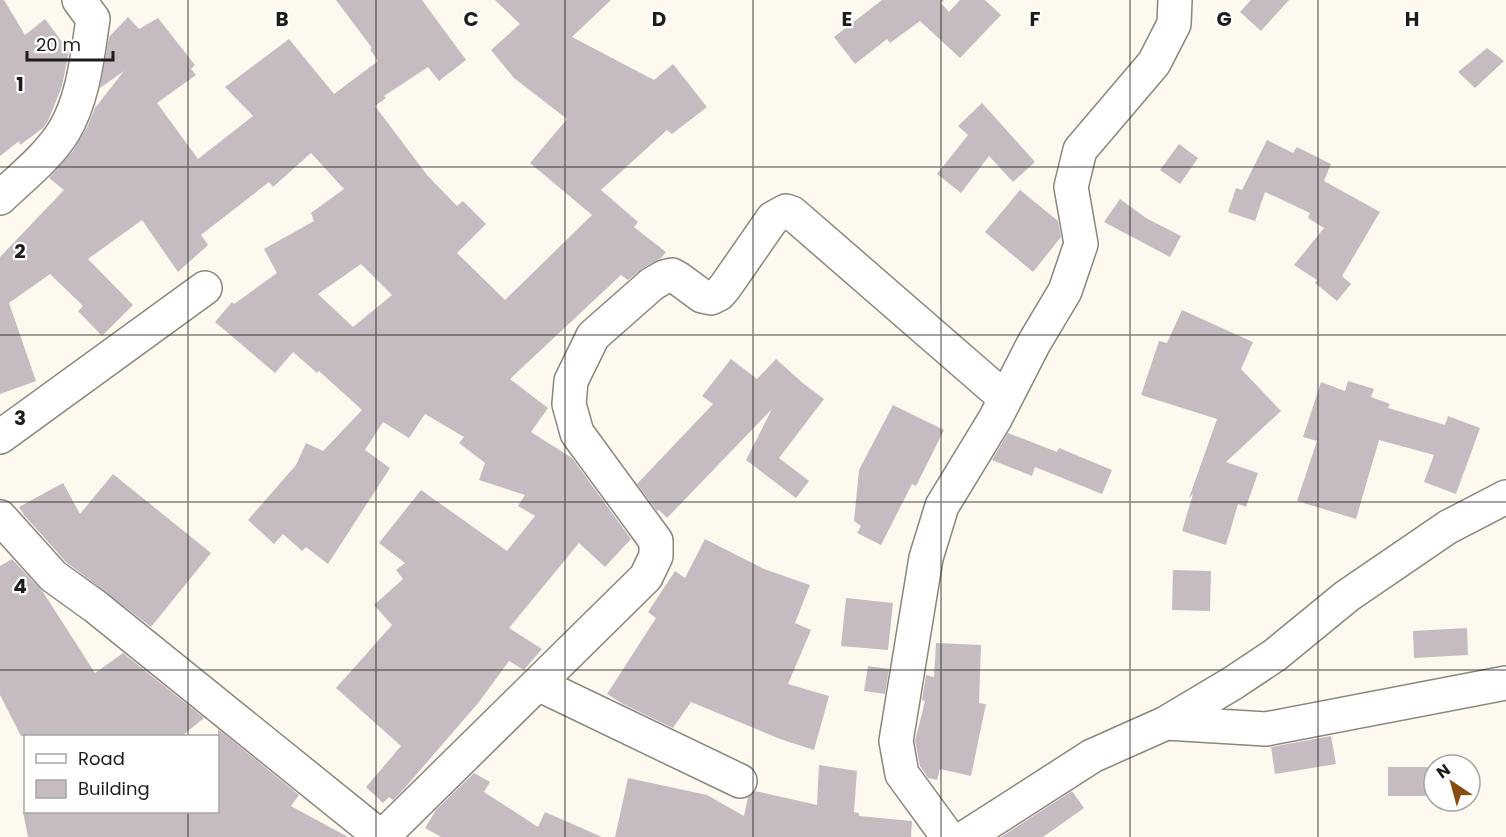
<svg xmlns="http://www.w3.org/2000/svg" width="1506" height="837" font-family="Poppins,sans-serif">
  <rect width="100%" height="100%" fill="#fef9ee"/>
  <path fill="#c6bbc1" fill-rule="evenodd" d="M0,0h4l21,35 20,-16 24,32 -7,35 -14,35 -5,7 -23,17 -1,-4 -19,15z
    M336,0h86l44,60 -27,21 -11,-14 -44,29 2,2 -11,8 52,69 30,31 6,-5 23,23 -29,29 48,47 87,-85 -62,-52 37,-44 -53,-41 -23,-28 29,-26 -25,-24h116l-39,37 82,43 19,-16 34,43 -35,27 -5,-4 -66,60 37,32 -4,5 32,25 -5,6 -18,10 -15,12 -7,-5 -111,104 38,29 -17,24 41,26 59,81 -26,28 -26,-24 -70,85 33,21 -18,21 -15,-9 -30,41 -76,88 -10,10 -4,-3 -6,6 -17,-16 35,-41 -65,-58 56,-63 -18,-20 29,-26 -7,-9 9,-7 -26,-20 42,-53 86,61 28,-35 -17,-10 7,-11 -46,-15 6,-17 -26,-20 5,-6 -39,-23 -16,24 -26,-16 -18,28 25,18 -62,96 -22,-17 -4,4 -19,-17 -9,10 -26,-24 48,-55 10,-22 17,8 39,-41 -43,-39 -2,2 -24,-21 -18,21 -60,-51 17,-20 2,2 43,-31 -13,-24 50,-28 -3,-8 33,-24 -33,-36 -38,34 -4,-5 -68,53 7,10 -30,27 -36,-52 -54,39 45,46 -31,31 -24,-25 5,-5 -33,-32 -41,29 27,78 -36,13v-137l64,-67 -15,-12 24,-27 14,-24 8,-19 29,-37 -24,17 9,-51 19,-20 11,12 19,-11 37,47 -4,4 5,6 -39,28 41,56 55,-43 -28,-29 64,-48 45,55 44,-33 -8,-12 2,-1zM361,264l31,31 -39,32 -35,-33z
    M882,0h62l-3,3 8,9 11,-12h25l16,15 -41,43 -40,-37 -30,22 -3,-4 -32,25 -21,-27z
    M1251,0h38l-28,31 -21,-19z
    M1487,48l17,13 -29,27 -17,-16z
    M982,103l53,59 -22,20 -24,-26 -28,37 -24,-19 31,-39 -10,-9z
    M1267,140l26,13 4,-6 34,17 -7,17 56,31 -38,64 9,8 -14,17 -22,-18 2,-3 -23,-15 30,-37 -16,-10 2,-5 -45,-21 -10,29 -27,-9 8,-24 6,2z
    M1179,144l19,14 -18,26 -20,-14z
    M1020,190l38,31 3,16 -28,35 -48,-40z
    M1120,199l26,19 35,18 -11,21 -66,-35z
    M1182,310l71,32 -12,27 40,42 -55,51 32,11 -12,34 -8,-3 -12,41 -44,-14 11,-37 -4,4 28,-79 -76,-24 18,-54 8,2z
    M731,359l26,20 19,-20 28,25 20,15 -45,59 30,23 -13,17 -50,-38 26,-51 -105,109 -8,-8 -2,1 -20,-27 76,-80 -11,-8z
    M1348,381l26,8 -3,8 19,7 -2,4 57,17 3,-9 32,12 -24,66 -32,-12 10,-27 -55,-15 -23,79 -59,-18 20,-60 -14,-4 18,-55 24,9z
    M893,405l51,25 -28,56 -4,-2 -31,61 -24,-12 4,-7 -7,-5 5,-51z
    M1008,433l49,19 2,-4 53,22 -10,24 -67,-27 -3,9 -40,-16z
    M113,474l98,79 -60,74 -85,-65 -42,-47 -5,-8 44,-24 17,31z
    M705,539l59,30 46,16 -15,38 16,7 -23,54 41,12 -15,54 -34,-11 -89,-37 -18,26 -50,-24 -16,-10 49,-76 -8,-6 27,-41 10,7z
    M12,559l31,33 52,81 28,-20 81,65 -22,18h-161l-21,-41v-129z
    M1173,570l38,1 -1,40 -38,-1z
    M846,598l47,5 -5,47 -47,-4z
    M1467,628l1,27 -54,3 -1,-27z
    M936,643l45,2 -2,58 7,1 -15,72 -31,-7 -3,11 -9,-2 -8,-12 -5,-25 10,-40 -3,-1 4,-25 8,2z
    M868,666l21,3 -4,25 -21,-3z
    M218,729l81,66 -8,11 57,31h-320l-5,-25h195z
    M1331,736l5,28 -61,10 -4,-27z
    M819,765l38,6 -3,41 5,1v3l53,5 -1,16h-296l13,-59 79,17 37,21 4,-19 7,-6 62,14z
    M1388,767h46v29h-46z
    M474,773l16,9 -6,10 54,35 7,-15 57,25h-161l-16,-9 11,-18z
    M1072,791l12,17 -41,29h-42z"/>
  <g fill="none" stroke-linecap="round" stroke-linejoin="round">
    <g stroke="#8b867d" stroke-width="36">
      <path id="minor" d="M0,198c22,-21 48,-41 64,-67 20,-34 23,-74 29,-112l-14,-19
        M0,437l205,-149
        M0,517l53,59 43,31 285,230
        M538,684l202,97
        M1166,723l67,-40 42,-28 72,-59 101,-69 58,-30
        M382,837l264,-260 10,-21v-15l-79,-108 -8,-29 2,-23 22,-45 59,-52 12,-7 8,-2 7,4 23,17 9,2 8,-4 6,-7 48,-69 13,-7 6,2 213,185
        M948,837l-46,-63 -6,-33 30,-183 16,-52 53,-87 39,-76 31,-52 16,-47 -10,-57 9,-37 74,-87 20,-39 1,-24
        M966,837l126,-81 74,-33 100,6 240,-46"/>
    </g>
    <use href="#minor" stroke="#fff" stroke-width="33"/>
  </g>
  <path fill="none" stroke="#1f1d19" stroke-width="1.5" stroke-opacity="0.55" d="M188,0v736M376,0v837M565,0v837M753,0v837M941,0v837M1130,0v837M1318,0v837M0,167h1506M0,335h1506M0,502h1506M0,670h1506M188,812v25"/>
  <g font-size="20" text-anchor="middle" font-weight="bold" fill="#1f1d19" stroke="#fff" stroke-width="4.5" stroke-linejoin="round" paint-order="stroke">
    <text x="282" y="26">B</text>
    <text x="471" y="26">C</text>
    <text x="659" y="26">D</text>
    <text x="847" y="26">E</text>
    <text x="1035" y="26">F</text>
    <text x="1224" y="26">G</text>
    <text x="1412" y="26">H</text>
    <text x="20" y="91">1</text>
    <text x="20" y="258">2</text>
    <text x="20" y="425">3</text>
    <text x="20" y="593">4</text>
  </g>
  <rect x="24" y="735" width="195" height="78" fill="#ffffff" stroke="#a5a5a3" stroke-width="1.5"/>
  <rect x="36" y="754" width="30" height="9" fill="#ffffff" stroke="#a5a5a3" stroke-width="1.5"/>
  <text x="78" y="765" font-size="18" fill="#1f1d19">Road</text>
  <rect x="36" y="780" width="30" height="18" fill="#c6bbc1" stroke="#a5a5a3" stroke-width="1.5"/>
  <text x="78" y="795" font-size="18" fill="#1f1d19">Building</text>
  <g transform="translate(1452 783) rotate(324)"><circle r="28" fill="#ffffff" stroke="#a5a5a3" stroke-width="1.5"/>
  <path d="M0-4.5L10 22L0 15L-10 22Z" fill="#8a4b10"/>
  <text y="-9" font-size="16" font-weight="bold" text-anchor="middle" fill="#1f1d19">N</text>
  </g>
  <path d="M27 51v9h86v-9" fill="none" stroke="#1f1d19" stroke-width="3"/>
  <text x="36" y="51" font-size="18" fill="#1f1d19" stroke="#ffffff" stroke-width="4.5" paint-order="stroke">20 m</text>
</svg>
